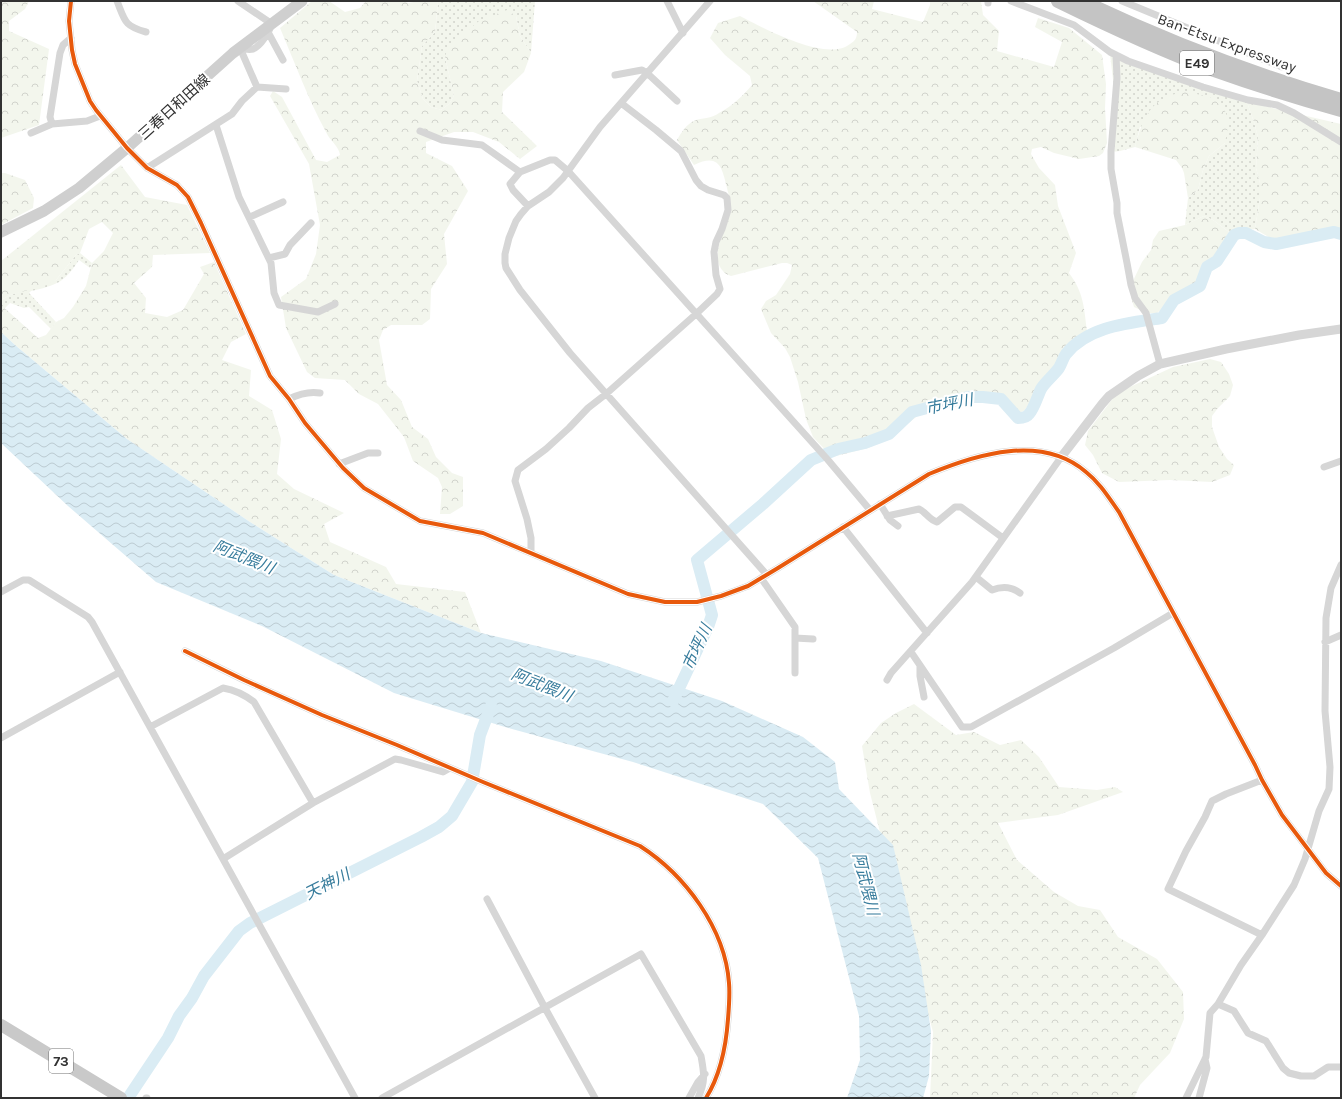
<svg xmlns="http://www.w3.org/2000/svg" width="1342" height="1099" font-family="Karla,'Noto Sans JP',sans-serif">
  <defs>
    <pattern id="green-dots" width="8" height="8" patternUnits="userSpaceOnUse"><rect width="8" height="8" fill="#f3f6ed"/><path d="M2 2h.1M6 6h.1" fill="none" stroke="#d1d3cc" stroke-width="1.8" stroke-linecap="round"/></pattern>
    <pattern id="forest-crowns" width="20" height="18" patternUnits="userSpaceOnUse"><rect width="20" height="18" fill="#f3f6ed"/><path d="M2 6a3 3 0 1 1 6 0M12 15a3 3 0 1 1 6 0" fill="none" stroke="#d1d3cc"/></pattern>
    <pattern id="water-waves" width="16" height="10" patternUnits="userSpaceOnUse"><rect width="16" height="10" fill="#daecf4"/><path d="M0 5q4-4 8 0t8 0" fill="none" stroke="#bccbd2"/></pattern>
  </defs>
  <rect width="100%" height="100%" fill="#fff"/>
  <path fill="url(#green-dots)" d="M439,1h96l-4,52 -11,-17 -4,-20 -71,41 9,39 -5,8 -8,6 -10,-3 -8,-8 -6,-18 5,-35 13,-14 3,-30z
    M1110,54l137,48 7,20 4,15 -2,31 4,15v15l-5,31 -26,3 -16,-12 -9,-4 -19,9 3,-27 10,-8 5,-20 6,-14 16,-13 -85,-16 -5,20 -15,4 -8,1 5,-38z
    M80,253l12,10 -2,5 -11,-8c-15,23 -22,25 -48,31l-2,2 27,29 -5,7 -22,-22 -5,1 -14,-5 -6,6 -3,-4v-5l9,-5 46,-15 20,-25z"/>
  <path fill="url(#forest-crowns)" d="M1,1h28l-4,8 -16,12v10l40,18 -10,76 -38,13z
    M312,1h17l16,11 15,-4 6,-7h39l3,2 11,-2h20l-1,1 -3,30 -13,14 -5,35 6,18 8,8 10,3 8,-6 5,-8 -9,-39 3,-10 31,-26 28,-11 9,6 4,20 11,17 -7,19 -21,20 -1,20 35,34 -17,13 -21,-17 -26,-10h-19l-28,10v11l26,13 16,25 -24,43 3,30 -16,25 -1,30 -8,6h-31l-8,5 -4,10 8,45 14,15 11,27 16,12 8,18 16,16 11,4v29l-13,8h-10l2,-27 -4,-9 -25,-17 -9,-24 -26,-33 -19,-10 -14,-14 -30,-2 -8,-6 -21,-44 -5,-31 25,-18 10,-25 4,-29 -11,-61 -39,-68 3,-5 9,6 34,63 11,2 13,-7c-1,-9 -10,-14 -14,-23 -18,-33 -31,-69 -46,-104z
    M813,1h61l-2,8 51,13 7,-17v-4h51l2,14 16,16 -2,20 57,16 8,-25 -27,-15 3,-9 31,10 33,27 4,29 -1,24 2,35 -4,10 -4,3 -20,3 -25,-6 -13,-6 -9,2 -1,5 8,14 16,17 3,21 18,47 -7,20c15,20 15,35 18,58l-2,5 -15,13 -17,27 -14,14 -15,21 -9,3 -19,-15 -43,3 -33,12 -32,25 -20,9 -36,9 -19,-20 -7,-18 -8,-37 -8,-25 -5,-9 -14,-15 -10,-24 5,-8 10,-6 14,-21 2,-9 -5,-2h-5l-51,13c-3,-1 -7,-3 -8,-5 -15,-15 6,-48 8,-65 0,-5 -3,-13 -4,-18 -5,-21 -8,-35 -33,-23l-17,-25c4,-7 10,-17 19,-20 8,-2 16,-2 23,-7 13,-7 24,-17 33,-28l-2,-9 -25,-21 -15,-17 8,-15 22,-7c23,12 87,47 110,28 5,-3 7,-6 7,-12z
    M1183,91l27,6 4,2 11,12 4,10 -4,22 -16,13 -6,14 -5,20 -10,8 -4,-25 -2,-5 -6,-8 -41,-13c4,-15 10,-37 25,-46 7,-5 15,-7 23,-10z
    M1247,102l94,22v104l-10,5 -15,1 -35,8 -9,-3 -17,-10 5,-31v-15l-4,-15 2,-31 -4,-15z
    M121,165l24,32 42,8 23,48 -57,2 -1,12 -18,16 12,15 -1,15 22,4 16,-7 21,-36 -4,-7 14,-5 32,72 -15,8 -9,18 29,10 -2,26 23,14 9,29 -4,35 17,15 50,24 -20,11 6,18 56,25 10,17 69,8 16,41 -147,-58 -84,-53 -123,-83 -112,-94 -14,-13v-27l37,33 8,-3 10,-13 8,-4 9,-11 13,-21 6,-23 12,-12 9,-18 -11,-11 -13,7 -9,24 -4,2 -20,25 -9,5 -37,10 -9,5v-39z
    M1,173h4l20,7 9,18 -1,10 -32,17z
    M1204,216l9,4 16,12 -12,23 -14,14 -9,19 -21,12 -16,13h-10l-13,-6 -3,-10 1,-14 10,-21 9,-12 2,-10 6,-9 26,-6z
    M1210,359l11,3 8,12 4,11 -3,11 -12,12 -6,8v11l7,20 8,12 7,6 -4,10 -18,7 -42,-2 -51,2 -17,-9 -9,-18 -8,-10 3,-14 29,-38 56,-26z
    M914,704l42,31 18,-3 26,13 21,-5 18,17 20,30 38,3 18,-3 8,5 -65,23 -60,8 19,37 37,32 24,14 22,4 18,27 39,22 26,33 1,27 -14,34 -30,32 -6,13h-204l3,-66 -51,-192 -12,-47 -8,-47 19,-23 15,-10z"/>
  <path fill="url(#water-waves)" d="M1,332l14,13 112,94 123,83 84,53 147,58 120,28 121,40 81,36 32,25 4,27 54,56 28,120 10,66 -2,45 -6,22h-76l13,-38 -1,-44 -41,-158 -55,-54 -130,-42 -121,-33 -118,-36 -132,-67 -106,-44 -88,-76 -67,-63z"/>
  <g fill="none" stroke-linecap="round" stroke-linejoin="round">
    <path stroke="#daecf4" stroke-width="12" d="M673,701l35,-74 4,-12 -15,-55 66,-56 48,-44 27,-11 27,-6 24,-9 23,-22 56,-15h15l18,2 17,19c4,0 9,-1 11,-4 5,-5 9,-19 12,-25 4,-7 13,-14 18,-21 3,-5 4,-10 7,-14 22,-28 63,-31 96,-36l12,-18 26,-14 7,-19 10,-6 17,-26 5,-2h7l18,9 12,2 58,-12 7,2
      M128,1098l40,-60 11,-22 13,-18 12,-22 35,-45 11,-8 171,-86 18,-10 13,-11 20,-34 8,-47 11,-29"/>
    <path stroke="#d6d6d6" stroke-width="7" d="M71,1l-2,20 3,29 3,14 15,37 6,9 31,38 20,20 30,17 11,12 13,26 69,153 19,23 16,24 38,45 21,20 56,33 63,12 145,61 37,8h32l24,-6 27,-10 30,-18 151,-94c48,-20 113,-40 157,-2 14,11 23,26 33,40l136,253 7,15 20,35 44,58 15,13
      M117,1c8,20 7,25 29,31
      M238,1l34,23c-3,8 -11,22 -19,25 -4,1 -9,0 -13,-1
      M667,1l16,32
      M710,1l-110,126 -37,51 -14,14 -21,14 -7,8 -5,7 -7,17 -4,16v9l1,5 14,22 50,63 197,222
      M1011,1l63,24 36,27 18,9 75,26 45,13 29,5 17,8 47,29
      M1122,1l160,66
      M988,3v-2
      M269,34l14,26
      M240,48l17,39
      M1116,55l1,23 -6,73v18l6,34v10l10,50 4,22 4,13 11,15 14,51
      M615,75l27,-5 5,3 30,28
      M52,124l-2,-7 10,-64 3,-8 8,-7
      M216,125l23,72 32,66 3,30 5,12 39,7 17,-8
      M420,131l22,9 40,5 38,27
      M31,133l21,-9 35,-3 13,-5
      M147,168l85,-54 10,-13 15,-14 29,2
      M528,206l-15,-16 -3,-6 10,-12 30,-12h5l13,11 260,289 42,50
      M250,217l33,-15
      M269,258l16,-4 5,-9 21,-22
      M289,399c10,-5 19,-8 31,-6
      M339,464l29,-11h10
      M1324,467l17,-6
      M880,504l10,16 8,6
      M887,516l32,-7c7,3 10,11 18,13l18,-15h6l42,31
      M843,527l84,106
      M531,553v-15l-4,-19 -12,-38 3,-11 28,-21 23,-21 19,-20 18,-14 90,-80 21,-20 3,-5 -4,-14 -2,-23 2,-10 6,-13 6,-19 -1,-12 -3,-3 -16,-5 -7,-4 -5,-6 -15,-29 -25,-21 -35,-27
      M976,577l16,13c10,-4 19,-4 28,3
      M761,578l34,49v46
      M1,592l22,-12h6l59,37 4,5c88,159 175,318 263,476
      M795,638l18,1
      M1325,642l16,-7
      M185,651l59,29 78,35 75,30 86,37 157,64c45,29 85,82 89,137 1,12 0,24 -1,36 -2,28 -7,55 -22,79
      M911,652l51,75h9l143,-79 59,-35
      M920,666v10l4,21
      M887,680l4,-7 81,-91 90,-126
      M150,727l73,-39c12,2 22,7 31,14l59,101
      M1,738l119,-66
      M1262,780l-36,14 -14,7 -7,16 -19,34 -18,38 94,46
      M223,859l90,-56 82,-44 6,1 42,12 7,-4
      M487,899l58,109 50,90
      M1218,1004l16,7 14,22 18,8 17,27 6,5 12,3h13l14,-9h13
      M146,1098h1
      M382,1098l259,-144 60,102c3,17 5,25 -3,42
      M689,1098l9,-16 7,-8
      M1186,1098l20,-41 4,-44 8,-9 23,-39 21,-30 32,-50 11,-26 14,-48 10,-22 1,-22 -5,-56 1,-93 5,-30 10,-23
      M1199,1098l8,-30 -2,-9"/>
    <path stroke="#d6d6d6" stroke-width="9" d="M1062,456l40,-52 7,-8 29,-20 22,-12 66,-15 73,-14 42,-6"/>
    <path stroke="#cfcfcf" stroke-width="11" d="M1,232l43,-21 35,-23 48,-40 106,-95 69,-52"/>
    <path stroke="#c9c9c9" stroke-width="12" d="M1,1025l120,73"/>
    <path stroke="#c4c4c4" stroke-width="14" d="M1058,1c51,25 103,49 156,69 42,15 84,28 127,40
      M1082,1c83,40 170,73 259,99"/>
    <g stroke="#fff" stroke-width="6">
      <path id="cycleway" d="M71,1l-2,20 3,29 3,14 15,37 6,9 31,38 20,20 30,17 11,12 13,26 69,153 19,23 16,24 38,45 21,20 56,33 63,12 145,61 37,8h32l24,-6 27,-10 30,-18 151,-94c48,-20 113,-40 157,-2 14,11 23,26 33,40l136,253 7,15 20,35 44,58 15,13
        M185,651l59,29 78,35 75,30 86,37 157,64c45,29 85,82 89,137 1,12 0,24 -1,36 -2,28 -7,55 -22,79"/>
    </g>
    <use href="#cycleway" stroke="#e8590c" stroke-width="4"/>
  </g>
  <g text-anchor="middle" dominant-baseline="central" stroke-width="4" stroke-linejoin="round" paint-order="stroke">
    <g fill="#fff" stroke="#707070" stroke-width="1">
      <rect x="1180" y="51" width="34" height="24" rx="3"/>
      <rect x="49" y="1049" width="24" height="24" rx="3"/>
    </g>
    <g font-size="14" font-weight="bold" fill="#323232">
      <text x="1197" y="63">E49</text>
      <text x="61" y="1061">73</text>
    </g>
    <g font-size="15" fill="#323232" stroke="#fff">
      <text transform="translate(1227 43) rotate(20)">Ban-Etsu Expressway</text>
      <text transform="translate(174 107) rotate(-42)">三春日和田線</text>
    </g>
    <g font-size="16" font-style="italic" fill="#377c9c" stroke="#fff">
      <text transform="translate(949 404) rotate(-11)">市坪川</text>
      <text transform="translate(244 557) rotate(22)">阿武隈川</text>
      <text transform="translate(697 647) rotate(-65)">市坪川</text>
      <text transform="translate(542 685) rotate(22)">阿武隈川</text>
      <text transform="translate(327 884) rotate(-27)">天神川</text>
      <text transform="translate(866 884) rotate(76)">阿武隈川</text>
    </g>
  </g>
  <rect width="1342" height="1099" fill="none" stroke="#323232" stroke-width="4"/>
</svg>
